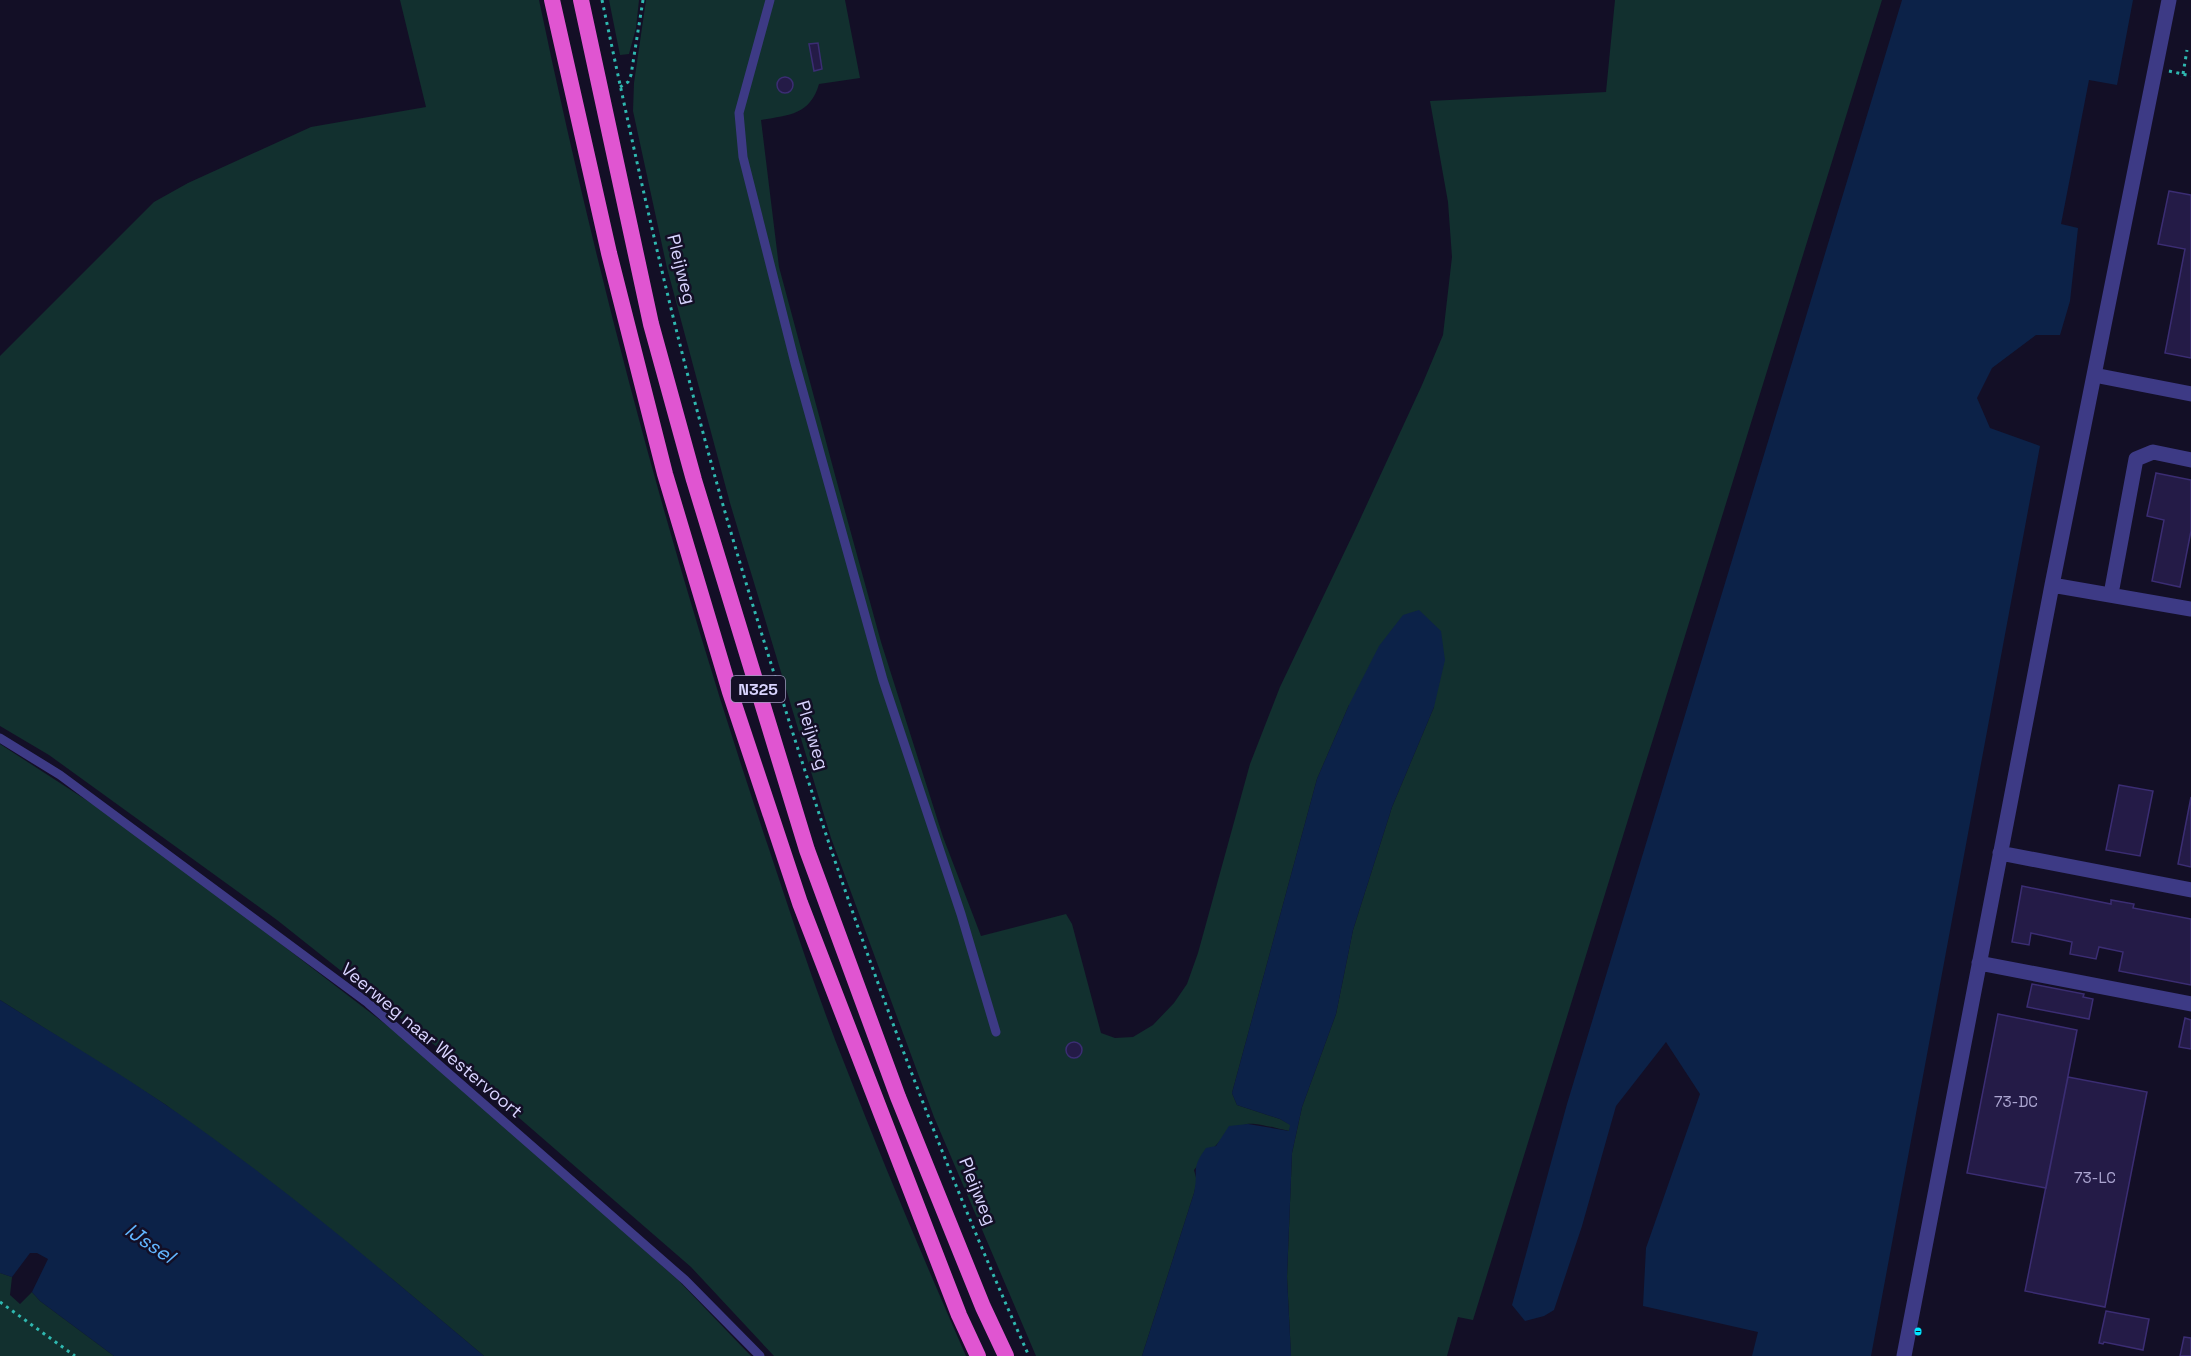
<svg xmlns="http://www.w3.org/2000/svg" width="2191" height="1356" font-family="'Space Grotesk',sans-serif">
  <rect width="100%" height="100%" fill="#130f26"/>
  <path fill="#12302f" d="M400,0h139c60,287 136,571 230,849 24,72 48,146 76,216 38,98 79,195 121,291h-192l-83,-89 -249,-216 -165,-131 -228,-165 -49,-29v-370l154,-154 34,-19 123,-56 115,-20z
    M609,0h30l-3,28 -7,26 -9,1z
    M646,0h199l15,78 -41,6c-9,31 -30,31 -58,36l18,147 56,208 46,167 62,195 38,99 85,-22 6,10 29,109 14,5 18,-1 20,-12 21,-22 13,-19 11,-31 52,-189 30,-77 76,-159 66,-143 21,-50 9,-78 -4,-55 -18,-101 176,-9 9,-92h267l-409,1320 -15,-3 -11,39h-156l-4,-79 5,-124 10,-46 34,-93 17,-84 39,-123 42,-100 -85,-2 -32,74 -85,314 5,12 43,14 11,6 -2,6c-10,-2 -34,-9 -42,-7 -21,5 -39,31 -53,46l3,11 -3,12 -52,163h-106l-102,-239 -103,-279 -101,-335 -63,-235 -34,-157 1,-28z
    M0,744l134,87 311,239 234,211 72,75h-267l-92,-77 -226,-174 -166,-105z
    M0,1273l12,4 -2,18 10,9 12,-12 8,9 74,55h-114z"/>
  <path fill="#0c2248" d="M1902,0h231l-16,85 -28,-5 -28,144 17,4 -8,73 -10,34h-24l-44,33 -15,30 13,30 50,18 -169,910h-119l6,-24 -115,-26 3,-58 54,-154 -34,-52 -50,64 -34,120 -28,84 -10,6 -19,5 -13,-16 55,-201z
    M1419,610l22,21 4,29 -11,47 -42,100 -39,123 -17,84 -34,93 -10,46 -5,124 4,79h-149l52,-163c5,-23 -4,-23 12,-45l10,-2 13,-20 19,-2 41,7 1,-6 -10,-6 -43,-14 -5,-12 85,-314 32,-74 30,-59 24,-31z
    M0,1000c55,35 112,68 166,105 111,76 215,164 318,251h-370l-74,-55 -8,-9 16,-33 -11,-6h-7l-18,24 -12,-4z"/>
  <path fill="#241b47" stroke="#3b2d73" stroke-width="1.5" d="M818,43l4,26 -8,2 -5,-27z
    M777 85a8 8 0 1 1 16 0a8 8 0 1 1-16 0Z
    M2169,191l22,4v163l-26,-5 20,-104 -27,-5z
    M2156,473l35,7v51l-11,56 -28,-6 12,-61 -17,-4z
    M2119,785l34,6 -13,65 -34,-6z
    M2191,797v70l-13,-3z
    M2022,886l89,18v-4l23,4 -1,4 58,11v66l-72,-14 4,-19 -24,-5 -3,12 -26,-5 2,-12 -9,-2 -32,-7 -2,12 -17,-3z
    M2032,984l52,10 -1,3 10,2 -4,20 -62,-12z
    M1998,1014l79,16 -31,158 -79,-15z
    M2185,1018l6,2v29l-12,-2z
    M1066 1050a8 8 0 1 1 16 0a8 8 0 1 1-16 0Z
    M2068,1077l79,15 -42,215 -80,-16z
    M2106,1311l43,8 -6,31 -39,-8 -1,2 -4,-1z
    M2184,1337l7,1v18h-11z"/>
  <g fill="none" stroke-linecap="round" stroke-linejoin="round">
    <path stroke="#2fb8b0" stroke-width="3" stroke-dasharray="3 4.5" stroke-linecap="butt" d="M602,0c30,142 61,285 99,425 23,88 50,175 77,261 71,228 153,452 251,670
      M2169,71l22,5
      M2183,74l4,-24
      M620,87l8,-5 3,-7 12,-75
      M0,1302l75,54"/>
    <path stroke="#3d3a85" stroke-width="9" d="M770,0l-31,113 4,44 52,206 88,317 78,234 35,118
      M0,738l60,37 308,228 317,277 75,76"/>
    <path stroke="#3d3a85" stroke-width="15" d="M2094,375l97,19
      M2052,585l139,24
      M2111,594l25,-135 17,-7 38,8
      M2000,853l191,37
      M1979,963l212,41
      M1904,1356l148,-771 117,-585"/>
    <path stroke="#e055d1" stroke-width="16" d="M552,0l57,253 56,221 65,218 70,211 159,412 19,41
      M581,0l70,324 43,156 113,370 91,247 85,210 23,49"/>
    <g stroke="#00e5ff" stroke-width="7">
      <path id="rail" d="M1918,1332v-1"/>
    </g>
    <use href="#rail" stroke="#130f26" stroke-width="4.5" stroke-dasharray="14" stroke-linecap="butt"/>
  </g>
  <g text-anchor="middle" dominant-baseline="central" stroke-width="5" stroke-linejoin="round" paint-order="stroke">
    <g font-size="15" fill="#aca6d1">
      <text x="2016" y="1101">73-DC</text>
      <text x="2095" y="1177">73-LC</text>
    </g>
    <rect fill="#130f26" stroke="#9e99be" stroke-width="1.5" x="731" y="676" width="54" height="26" rx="4.5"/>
    <g font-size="16" font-weight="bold" fill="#d9d4ff">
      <text x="758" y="689">N325</text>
    </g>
    <g font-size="18" fill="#d9d4ff" stroke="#130f26">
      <text transform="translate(682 269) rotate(76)">Pleijweg</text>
      <text transform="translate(813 735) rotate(73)">Pleijweg</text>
      <text transform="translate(432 1040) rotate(40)">Veerweg naar Westervoort</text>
      <text transform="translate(978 1191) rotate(68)">Pleijweg</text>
    </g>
    <g font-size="20" font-style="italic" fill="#62b6ff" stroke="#130f26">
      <text transform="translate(150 1243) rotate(34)">IJssel</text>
    </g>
  </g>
</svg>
